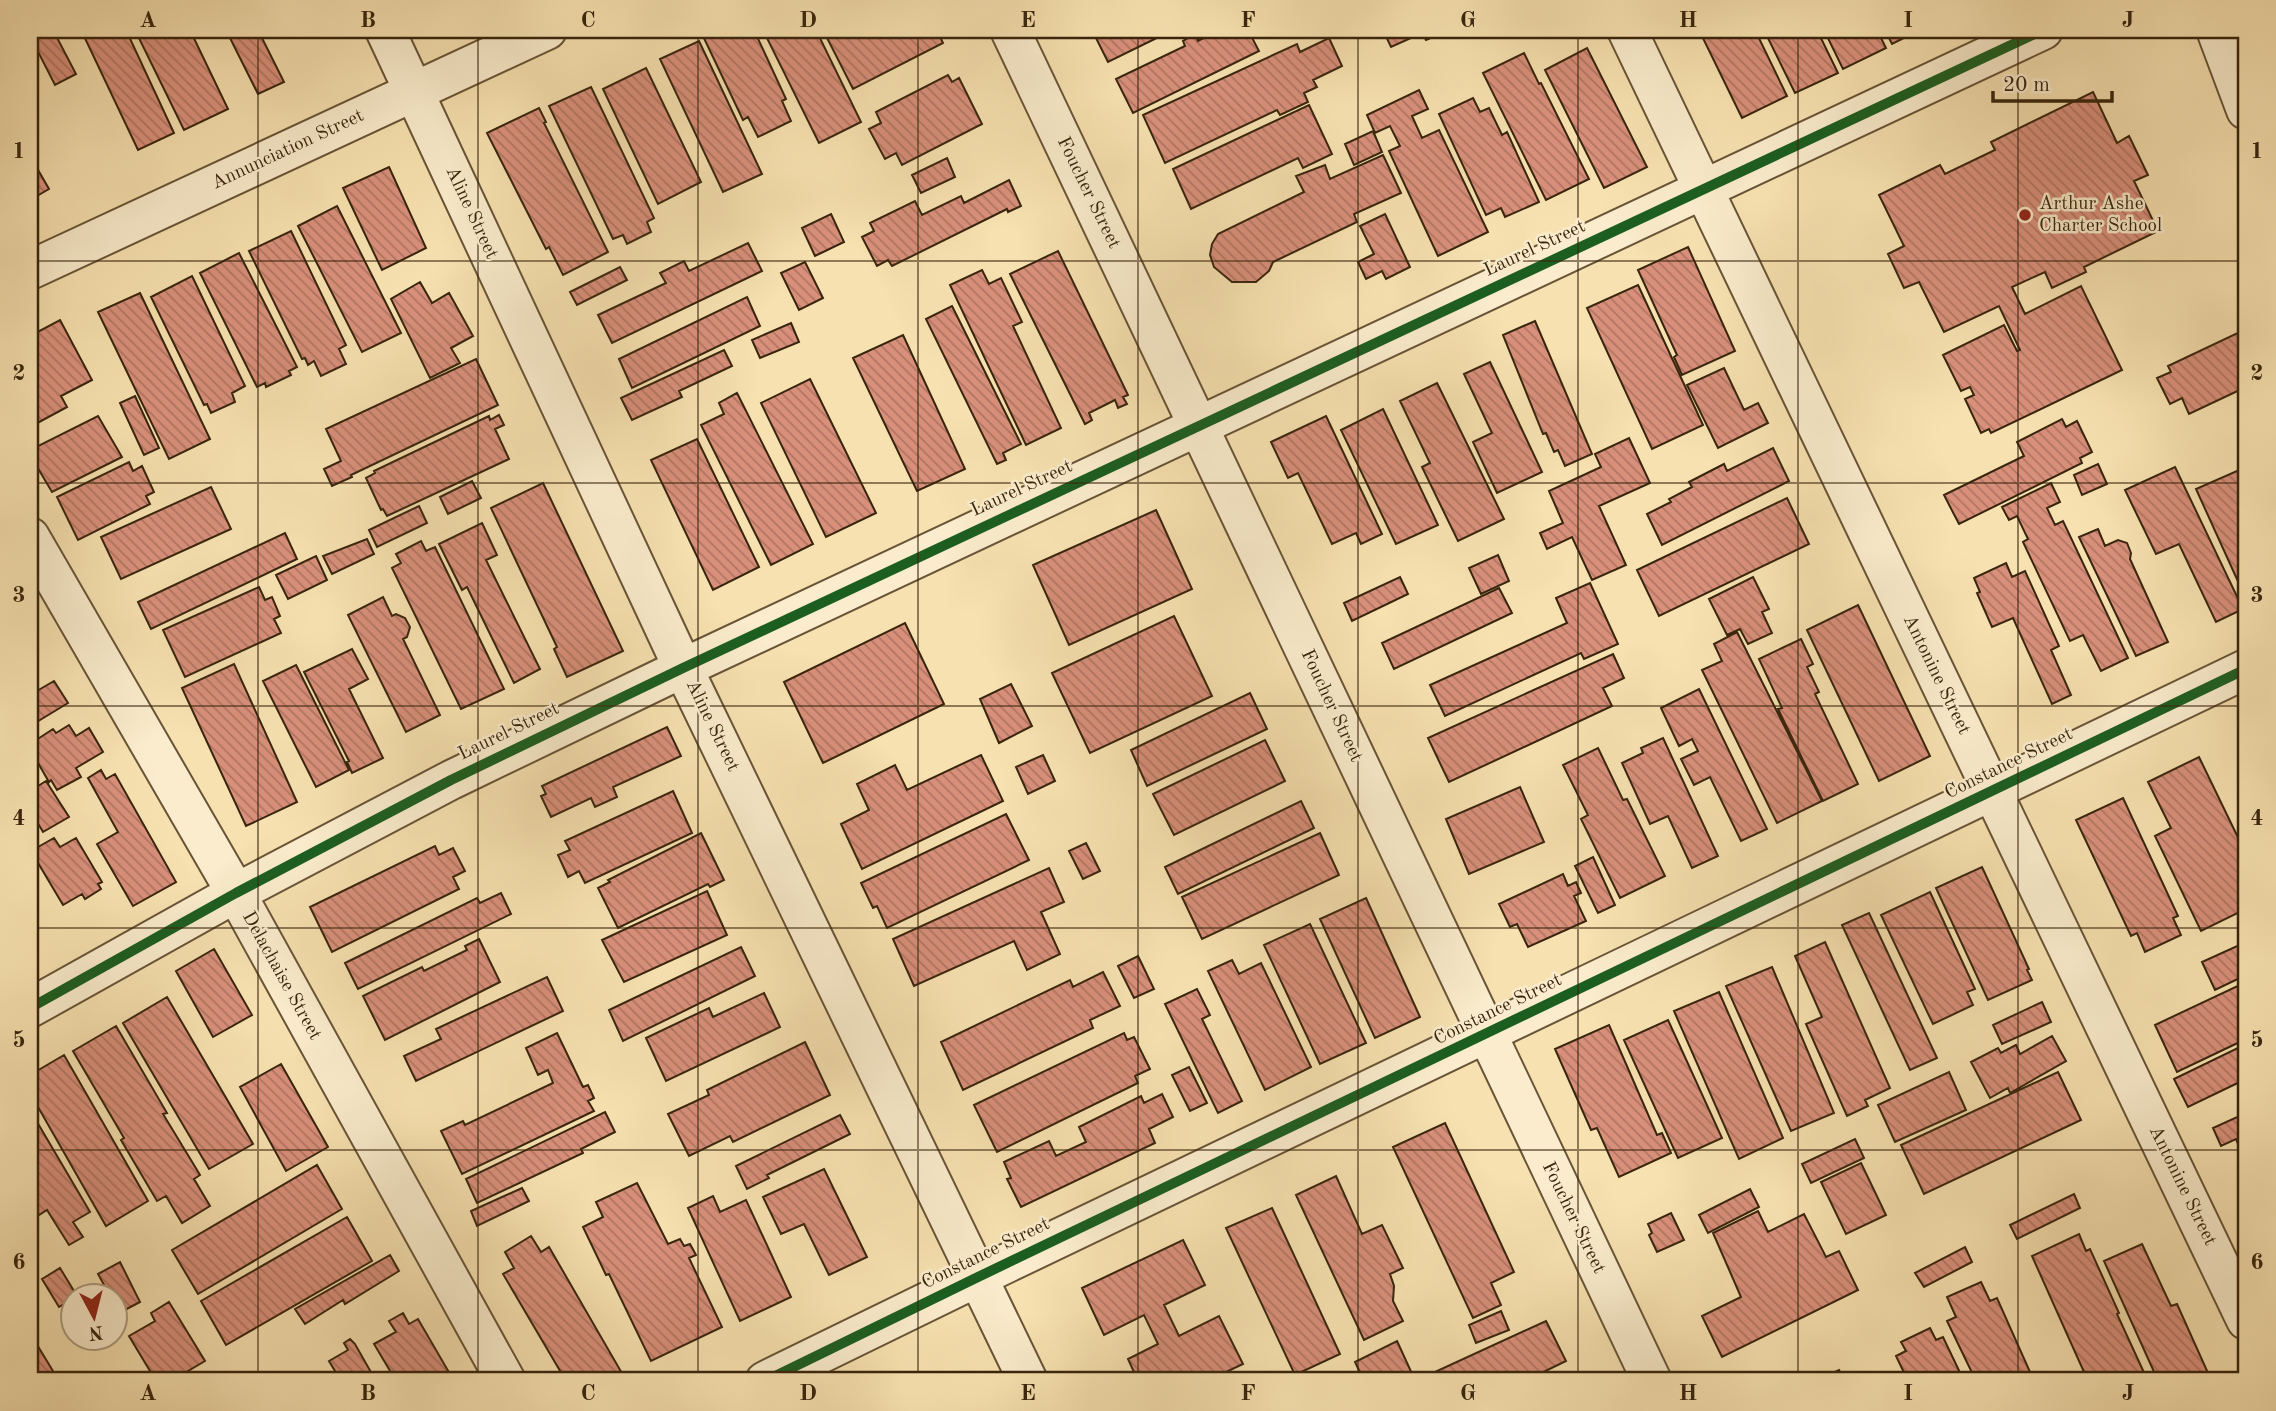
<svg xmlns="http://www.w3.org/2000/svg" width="2276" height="1411" font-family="'Old Standard TT',serif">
  <defs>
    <pattern id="building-back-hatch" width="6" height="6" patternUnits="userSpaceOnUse" patternTransform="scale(1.75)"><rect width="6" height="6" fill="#d9907b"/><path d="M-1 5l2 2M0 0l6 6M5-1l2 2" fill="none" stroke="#b17563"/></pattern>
  </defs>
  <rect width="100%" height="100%" fill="#f7e1b0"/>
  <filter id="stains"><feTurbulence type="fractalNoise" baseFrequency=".00286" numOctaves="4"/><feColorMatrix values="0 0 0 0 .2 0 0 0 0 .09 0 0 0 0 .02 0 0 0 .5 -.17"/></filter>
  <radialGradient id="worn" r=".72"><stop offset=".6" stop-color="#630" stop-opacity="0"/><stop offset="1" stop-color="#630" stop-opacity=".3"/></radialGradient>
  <path fill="url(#building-back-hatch)" stroke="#38250d" stroke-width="2" d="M30,30h23l23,44 -21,11 -25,-49z
    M77,30h49l48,103 -36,17 -55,-116 -3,1z
    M135,30h55l38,79 -44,21z
    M226,30h32l26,52 -26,12z
    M711,30h43l32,69 -4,2 9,20 -33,16 -10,-20 -5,3 -41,-86z
    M763,30h53l45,92 -42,21z
    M823,30h114l6,13 -90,46z
    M1092,30h81l-65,32z
    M1220,30h28l11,21 -126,62 -17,-34 69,-33 -2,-5 12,-7 3,7z
    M1383,30h67l-24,10 -4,-7 -31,14z
    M1699,30h56l32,66 -45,22z
    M1764,30h53l21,43 -43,20z
    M1824,30h53l9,18 -43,21z
    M1885,30h35l-28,14z
    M1329,38l13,28 -29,14 4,7 -13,6 4,9 -28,13 -3,-5 -112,53 -22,-48 154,-71 3,8z
    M699,41l63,133 -39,18 -63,-133z
    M1587,48l60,119 -43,21 -59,-118z
    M1524,53l15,31 2,-1 48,96 -43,21 -63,-127z
    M646,68l55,114 -43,22 -55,-115z
    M948,75l4,7 7,-4 23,46 -80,41 -6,-12 -11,6 -16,-30 12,-6 -5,-11z
    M591,87l63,131 -7,4 4,10 -24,12 -4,-9 -10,4 -64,-133z
    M1419,90l9,19 -16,7 10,22 17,-8 49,102 -50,24 -49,-105 11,-5 -10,-20 -15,7 -8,-18z
    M2093,92l24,51 12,-7 19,39 -14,6 24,50 -74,36 2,5 -34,16 -7,-16 -33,15 13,27 56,-28 41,84 -131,63 -2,-4 -8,4 -16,-34 9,-4 -4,-8 -9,4 -18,-36 61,-30 13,26 3,-1 -21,-44 -55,26 -25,-50 -15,6 -16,-34 16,-8 -25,-51 61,-30 5,9 50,-24 -4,-8z
    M1473,98l7,14 9,-4 13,27 5,-3 32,70 -34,15 -4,-9 -15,7 -47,-101z
    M1309,105l23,49 -29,14 -5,-10 -107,51 -18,-40z
    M539,108l7,14 -2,1 64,129 -45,23 -14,-28 -3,2 -59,-116z
    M1373,131l9,21 -28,13 -9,-21z
    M1383,155l18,38 -47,21 3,8 -84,40 -4,9 -13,11h-24l-18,-15 -4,-12 2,-11 6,-10 86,-42 -8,-16 29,-11 5,14z
    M30,156l19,33 -19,11z
    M947,158l8,19 -34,16 -9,-18z
    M389,167l37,81 -44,22 -39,-82z
    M1009,180l12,26 -13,6 -1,-3 -115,57 -4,-6 -11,6 -15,-29 12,-6 -4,-8 45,-22 7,14 39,-19 3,7z
    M337,206l64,127 -39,19 -64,-126z
    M831,214l13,28 -29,14 -13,-28z
    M1385,214l25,53 -24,12 -4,-8 -16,8 -8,-17 16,-8 -14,-28z
    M291,231l55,114 -7,4 7,15 -25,12 -7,-15 -6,4 -3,-7 -3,1 -53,-108z
    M748,243l14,28 -150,72 -14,-28 68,-32 -6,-10 24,-12 5,10z
    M1688,247l47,104 -53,24 -8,-18 3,-2 -39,-85z
    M1058,251l70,144 -5,2 4,7 -9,4 -3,-8 -26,13 3,7 -7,4 -75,-150z
    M239,253l58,114 -8,4 2,4 -25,12 -1,-4 -8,4 -57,-114z
    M805,262l18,36 -24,12 -18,-37z
    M620,267l7,13 -50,25 -7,-13z
    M982,270l7,14 12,-6 21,44 -9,4 48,102 -35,17 -76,-160z
    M192,276l53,110 -13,7 3,9 -24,11 -4,-9 -3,1 -53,-108z
    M420,282l12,21 17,-10 24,43 -22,12 9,15 -30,15 -39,-79z
    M1638,285l65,140 -51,24 -65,-141z
    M140,293l70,146 -41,20 -71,-147z
    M747,297l13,29 -128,62 -13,-29z
    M952,306l69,138 -18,9 3,7 -9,4 -71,-145z
    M60,320l32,60 -31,16 6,11 -37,20v-97l2,5z
    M1535,321l57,133 -27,12 -7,-16 -4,2 -8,-19 -3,1 -40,-99z
    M791,323l8,19 -39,16 -8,-18z
    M2246,329v58l-57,27 -7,-16 -12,6 -13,-26 14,-6 -3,-6z
    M903,335l62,134 -48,22 -64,-133z
    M724,350l8,16 -53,25 3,6 -50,23 -11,-22z
    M476,359l22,46 -147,70 1,2 -20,9 -8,-17 17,-8 -15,-32z
    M1490,362l52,110 -45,21 -24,-51 19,-9 -28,-59z
    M1724,368l20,42 14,-7 10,20 -50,25 -31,-63z
    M810,379l66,134 -50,24 -65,-134z
    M1437,383l67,136 -46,22 -36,-74 8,-4 -30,-62z
    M737,393l76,151 -42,21 -70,-140 23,-11 -5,-11z
    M135,396l24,52 -15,7 -24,-52z
    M1383,409l55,116 -42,19 -55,-114z
    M499,415l5,10 -9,4 14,30 -122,57 -4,-7 -2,1 -15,-32 9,-5 -1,-2 115,-55 1,4z
    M98,416l24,41 -70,35 -22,-37v-5z
    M1326,416l56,118 -21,10 -5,-11 -24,11 -34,-71 -10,5 -17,-36z
    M2062,419l4,8 11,-6 15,31 -12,6 2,5 -123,61 -15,-29 80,-39 -7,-14z
    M1629,438l21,45 -51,23 27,59 -34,15 -20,-43 -25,12 -7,-16 23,-10 -14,-32 52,-24 -6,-13z
    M697,439l62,128 -46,23 -62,-130z
    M1773,448l16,33 -127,64 -15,-31 24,-12 -2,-3 23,-12 -3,-5 35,-18 3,7z
    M129,462l4,9 9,-5 12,26 -8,4 4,8 -72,36 -21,-43z
    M2098,464l9,20 -25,11 -8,-20z
    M2175,467l68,142 -27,13 -37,-78 -23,10 -31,-64z
    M2246,467v132l-50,-110z
    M472,481l9,17 -33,16 -8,-17z
    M543,483l80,168 -56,26 -13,-28 3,-2 -66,-139z
    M2051,483l9,19 -13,6 8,17 8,-4 65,137 -27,13 -18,-36 -13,6 -47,-99 5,-3 -11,-23 -8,4 -7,-13z
    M211,487l20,42 -110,50 -20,-42z
    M1787,498l22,46 -150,72 -22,-46z
    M419,506l8,17 -50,24 -8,-17z
    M1156,510l36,79 -123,56 -36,-80z
    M482,523l15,32 -11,5 54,109 -26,14 -47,-96 -5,3 -23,-46z
    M2098,529l7,17 13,-6 9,3 4,10 -1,6 38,83 -32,14 -57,-119z
    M285,533l12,26 -146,70 -13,-27z
    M367,539l7,15 -42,20 -9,-18z
    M421,541l5,10 9,-4 69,142 -43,20 -69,-141 9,-5 -5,-9z
    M1498,555l11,26 -28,13 -12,-26z
    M316,556l11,24 -39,19 -12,-24z
    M2006,563l6,14 13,-6 34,75 -8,4 20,45 -19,9 -39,-86 -21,9 -15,-34 3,-1 -6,-14z
    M1400,577l8,17 -56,27 -8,-18z
    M1753,577l16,32 -7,3 10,21 -24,11 -8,-15 -13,6 -18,-36z
    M1590,583l28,61 -34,15 -3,-6 -136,63 -15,-31 137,-62 -11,-25z
    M259,587l6,13 7,-3 8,19 -6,3 7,14 -96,44 -22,-47z
    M1499,588l13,25 -118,56 -12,-26z
    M383,597l9,19 4,-2 9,4 5,9 -3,10 -4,2 37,76 -34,17 -58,-117z
    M1858,605l72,151 -51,25 -72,-151z
    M1174,616l38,80 -122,57 -38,-80z
    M905,623l39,81 -121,59 -39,-81z
    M1737,632l85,169 -45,22 -75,-153 20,-9 -8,-17z
    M1801,639l12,25 -6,3 12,25 -4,2 43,90 -35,17 -45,-92 4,-1 -23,-49z
    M352,649l16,30 -19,10 34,69 -31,15 -5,-11 2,-1 -45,-89z
    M1613,654l11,24 -21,10 9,18 -163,76 -21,-44z
    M234,664l63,138 -51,24 -64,-138z
    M296,665l53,105 -33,17 -53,-106z
    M54,681l14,22 -38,23v-31z
    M1011,684l21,42 -33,17 -19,-44z
    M1699,689l68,140 -26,12 -31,-64 -16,8 -13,-26 17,-8 -6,-12 -13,7 -18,-38z
    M1250,693l17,36 -120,57 -16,-36z
    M69,725l7,11 13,-8 14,24 -27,16 5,9 -24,13 -6,-10 -2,2 -19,-33v-5l23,-15 3,4z
    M667,727l14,29 -68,31 4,10 -22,10 -4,-9 -40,19 -10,-21 5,-2 -4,-8z
    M1663,738l55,118 -26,12 -24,-52 -18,8 -28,-61 21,-10 -2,-5z
    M1265,740l20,41 -111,54 -21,-41z
    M1598,748l25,52 4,-1 38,77 -45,22 -39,-79 7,-4 -25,-50z
    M981,755l22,46 -141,68 -21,-45 28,-14 -12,-26 38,-19 12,25z
    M1043,755l12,26 -27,13 -12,-27z
    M2199,757l47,97v55l-45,22 -46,-95 16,-8 -23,-46z
    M101,770l5,9 9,-5 61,108 -43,24 -36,-62 21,-12 -30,-54z
    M46,781l23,36 -26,15 -13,-22v-19z
    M1520,787l24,55 -75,32 -23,-55z
    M673,791l19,42 -107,50 -6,-12 -11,6 -10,-22 12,-5 -5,-9z
    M2123,798l55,118 -5,2 8,17 -36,17 -8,-19 -6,3 -55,-116z
    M1301,801l13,27 -136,66 -13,-27z
    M1006,814l23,46 -142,68 -10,-22 -4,2 -12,-25z
    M701,833l23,47 -14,7 -2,-3 -90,44 -20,-40 12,-6 -2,-2z
    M1320,833l19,42 -137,64 -20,-42z
    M54,838l6,9 16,-9 26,44 -4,2 3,5 -16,10 -3,-5 -19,11 -32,-54z
    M1086,843l14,28 -17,8 -14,-28z
    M435,846l4,9 14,-7 12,23 -12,6 6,12 -127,63 -22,-45z
    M1593,857l22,48 -17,8 -23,-47z
    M1982,867l47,102 -2,1 5,10 -44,20 -52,-112z
    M1049,868l15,34 -23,10 19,42 -33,16 -13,-29 -100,45 -21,-47z
    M1563,874l5,12 8,-4 5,11 -7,3 12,25 -58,26 -11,-23 -7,3 -11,-23z
    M707,891l20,44 -103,47 -22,-42z
    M1930,892l45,97 -8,3 6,13 -40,19 -52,-109z
    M501,893l10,21 -153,75 -13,-26 132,-65 3,5z
    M1366,898l54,119 -45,21 -55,-119z
    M1869,913l68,145 -27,12 -68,-145z
    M1310,924l56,119 -46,21 -56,-119z
    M479,939l21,43 -115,58 -22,-44 59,-29 2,4 43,-21 -2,-4z
    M1825,942l65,146 -25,12 3,6 -21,10 -41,-92 16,-7 -27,-61z
    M2246,942v33l-31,15 -13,-28z
    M741,947l14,29 -132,65 -14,-31z
    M214,949l38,66 -39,22 -37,-66z
    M1138,956l16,33 -20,9 -16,-32z
    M1232,960l7,14 22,-11 50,104 -46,23 -57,-119z
    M1772,967l62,146 -43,18 -65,-145z
    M1103,972l17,34 -30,14 3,8 -130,62 -22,-48 129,-62 3,7z
    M547,977l16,34 -147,70 -12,-25 37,-17 -5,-10z
    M2246,982v57l-69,33 -22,-47z
    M1197,989l13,26 -8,4 40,82 -24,12 -53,-109z
    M1719,992l64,146 -44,21 -65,-148z
    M764,993l16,34 -114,54 -20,-43 63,-30 4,9z
    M167,997l86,147 -44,25 -86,-146z
    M2042,1002l9,20 -49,22 -9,-19z
    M1668,1020l54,118 -44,20 -54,-118z
    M1609,1025l48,110 5,-2 9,20 -52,24 -22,-49 -6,2 -36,-81z
    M116,1026l51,87 -4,1 37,61 -6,4 16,27 -28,17 -16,-27 -9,5 -36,-61 3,-2 -51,-87z
    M557,1033l26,54 5,-2 6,13 -6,3 6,10 -132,63 -21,-43 22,-10 2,4 88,-42 -5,-13 -10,5 -12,-27z
    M1124,1033l3,7 7,-3 16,32 -15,7 3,7 -141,69 -23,-47z
    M2052,1036l14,25 -56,32 -2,-5 -18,10 -19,-36 27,-14 3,5 15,-8 4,9z
    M805,1042l25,53 -97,47 -3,-6 -41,20 -21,-42 41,-19 -2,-5z
    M2246,1044v35l-58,28 -14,-28z
    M64,1055l84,146 -42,25 -76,-133v-18z
    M281,1064l47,83 -42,24 -46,-84z
    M1189,1067l18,36 -17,8 -18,-36z
    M1949,1072l17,38 -71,32 -17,-37z
    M2058,1072l23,48 -157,74 -23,-49z
    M1162,1094l11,23 -24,12 6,14 -134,64 -14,-28 4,-1 -7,-16 45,-21 7,15 30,-14 -7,-15 62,-31 3,7z
    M30,1110l60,102 -17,10 10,15 -14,8 -22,-35 -8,5 -9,-16v-10l6,-4 -6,-10z
    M605,1112l10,20 -34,17 2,4 -106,50 -11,-24z
    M2246,1113v33l-6,3 -4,-10 -15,7 -8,-18z
    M840,1115l10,19 -83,41 2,3 -22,11 -11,-23z
    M1445,1123l69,149 -23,11 10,22 -28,13 -80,-171z
    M1855,1139l9,19 -53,25 -9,-19z
    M1861,1163l25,52 -40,19 -25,-52z
    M317,1165l25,44 -144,85 -26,-44z
    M824,1169l43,88 -38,18 -25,-51 -23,10 -18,-37z
    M1336,1176l26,58 20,-9 21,43 -13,6 4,12 -1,15 10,20 -39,19 -68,-145z
    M637,1183l31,61 12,-5 4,7 6,-2 6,11 -7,3 33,69 -71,34 -42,-87 -3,1 -23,-48 20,-10 -7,-15z
    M522,1188l7,13 -52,25 -6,-15z
    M1750,1189l9,18 -51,26 -9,-18z
    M2074,1194l6,14 -63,31 -7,-14z
    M713,1196l7,16 26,-12 45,97 -51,24 -52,-113z
    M1272,1208l68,146 -45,21 -69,-147z
    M1758,1211l10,21 36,-18 22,43 13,-6 19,39 -136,67 -20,-41 39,-19 -28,-64z
    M1671,1213l13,27 -27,12 -8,-17 3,-2 -4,-9z
    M347,1217l25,44 -146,84 -25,-44z
    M2079,1234l7,17 4,-2 29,64 -2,1 29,63 -3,1 2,3h-57l-56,-125z
    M531,1236l10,16 8,-5 74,128 -12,6h-45l-63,-107 11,-6 -9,-16z
    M1183,1240l22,45 -41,20 15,31 40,-20 24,48 -36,17h-69l-10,-22 30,-15 -14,-29 -40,20 -22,-47z
    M2142,1244l29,62 6,-2 31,69 -3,8h-55l-2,-4 7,-3 -51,-113z
    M1965,1247l7,15 -48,25 -9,-14z
    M390,1255l9,16 -54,33 -2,-4 -38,24 -10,-15z
    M120,1262l20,40 -21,11 -3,-7v-10h-6l-12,-22z
    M60,1268l17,28h-3v3l-15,8 -17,-28z
    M1981,1282l9,19 7,-3 37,83h-58l-29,-60 9,-4 -9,-20z
    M169,1302l36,59 -34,20h-15l-27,-45 26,-15 -4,-8z
    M1501,1311l8,19 -33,13 -7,-18z
    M403,1313l6,11 9,-5 36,62h-58l-22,-37 22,-12 -7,-11z
    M1546,1321l20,40 -41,20h-99l-2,-4z
    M1930,1328l6,12 7,-3 21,44h-56l-12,-25 10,-5 -5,-9z
    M30,1333l29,48h-29z
    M350,1339l5,5 21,37h-35l-12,-20 19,-11 -4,-7z
    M1397,1341l17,37 -6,3h-44l-9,-19z
    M1839,1370l5,11h-29z"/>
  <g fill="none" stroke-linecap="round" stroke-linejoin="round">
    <g stroke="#685436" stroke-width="42">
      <path id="minor" d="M385,30l298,638 345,713
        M1010,30l642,1351
        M1627,30l619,1290
        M2216,30l30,80
        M30,270l517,-240
        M30,537l206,356 270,488
        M30,1008l206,-115 215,-113 232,-112 1360,-638
        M765,1381l213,-104 1268,-608"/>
    </g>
    <use href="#minor" stroke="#faeccc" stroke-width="38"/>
    <g stroke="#faeccc" stroke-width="15">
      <path id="cycleway" d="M30,1008l206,-115 215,-113 232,-112 1360,-638
        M765,1381l213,-104 1268,-608"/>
    </g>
    <use href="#cycleway" stroke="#1b5e20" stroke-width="10"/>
  </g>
  <path fill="none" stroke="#38250d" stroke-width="2" stroke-opacity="0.55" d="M258,30v1351M478,30v1351M698,30v1351M918,30v1351M1138,30v1351M1358,30v1351M1578,30v1351M1798,30v1351M2018,30v1351M30,261h2216M30,483h2216M30,706h2216M30,928h2216M30,1150h2216"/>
  <circle fill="#8f2418" stroke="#faeccc" stroke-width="2.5" cx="2025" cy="215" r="7"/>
  <g text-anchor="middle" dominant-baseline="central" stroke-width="5" stroke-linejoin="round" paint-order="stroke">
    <g font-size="19" fill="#38250d" stroke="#faeccc">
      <text transform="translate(288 150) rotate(-25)">Annunciation Street</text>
      <text transform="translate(1088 193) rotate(64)">Foucher Street</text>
      <text transform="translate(471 213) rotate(65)">Aline Street</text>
      <text transform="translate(1535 249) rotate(-25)">Laurel Street</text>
      <text transform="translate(1022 489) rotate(-25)">Laurel Street</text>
      <text transform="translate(1936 675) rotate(64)">Antonine Street</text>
      <text transform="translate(1331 706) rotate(65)">Foucher Street</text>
      <text transform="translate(712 726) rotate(64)">Aline Street</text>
      <text transform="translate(509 732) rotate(-26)">Laurel Street</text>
      <text transform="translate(2009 764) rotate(-26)">Constance Street</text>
      <text transform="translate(281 976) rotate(61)">Delachaise Street</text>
      <text transform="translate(1498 1010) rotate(-26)">Constance Street</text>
      <text transform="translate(2182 1186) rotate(64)">Antonine Street</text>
      <text transform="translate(1573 1218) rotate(64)">Foucher Street</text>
      <text transform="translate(986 1254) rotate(-26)">Constance Street</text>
    </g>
    <g font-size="19" fill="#38250d" stroke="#faeccc" text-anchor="start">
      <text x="2039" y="204">Arthur Ashe<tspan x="2039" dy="22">Charter School</tspan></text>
    </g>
  </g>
  <rect width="2276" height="1411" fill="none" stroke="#f7e1b0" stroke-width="77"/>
  <g transform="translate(94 1317) rotate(173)"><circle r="33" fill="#faeccc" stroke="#ac9c80" stroke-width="2"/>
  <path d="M0-5L12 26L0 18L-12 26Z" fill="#8f2418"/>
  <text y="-10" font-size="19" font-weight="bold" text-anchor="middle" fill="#38250d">N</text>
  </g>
  <path d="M1993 91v10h119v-10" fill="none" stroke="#38250d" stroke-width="3.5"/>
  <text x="2003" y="91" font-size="21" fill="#38250d" stroke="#faeccc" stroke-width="5" paint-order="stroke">20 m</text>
  <rect x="38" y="38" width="2200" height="1334" fill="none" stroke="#38250d" stroke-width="2.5"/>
  <g font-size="23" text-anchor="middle" font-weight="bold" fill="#38250d">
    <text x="148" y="27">A</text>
    <text x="368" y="27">B</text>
    <text x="588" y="27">C</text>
    <text x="808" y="27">D</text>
    <text x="1028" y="27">E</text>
    <text x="1248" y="27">F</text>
    <text x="1468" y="27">G</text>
    <text x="1688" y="27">H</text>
    <text x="1908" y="27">I</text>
    <text x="2128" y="27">J</text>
    <text x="19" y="158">1</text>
    <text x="2257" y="158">1</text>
    <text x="19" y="380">2</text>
    <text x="2257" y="380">2</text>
    <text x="19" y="602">3</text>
    <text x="2257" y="602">3</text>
    <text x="19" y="825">4</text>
    <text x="2257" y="825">4</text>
    <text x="19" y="1047">5</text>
    <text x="2257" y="1047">5</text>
    <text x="19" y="1269">6</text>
    <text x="2257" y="1269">6</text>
    <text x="148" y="1400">A</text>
    <text x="368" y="1400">B</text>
    <text x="588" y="1400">C</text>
    <text x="808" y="1400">D</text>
    <text x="1028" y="1400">E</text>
    <text x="1248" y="1400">F</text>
    <text x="1468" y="1400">G</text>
    <text x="1688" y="1400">H</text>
    <text x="1908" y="1400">I</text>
    <text x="2128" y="1400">J</text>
  </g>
  <rect width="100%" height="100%" filter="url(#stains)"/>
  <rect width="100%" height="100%" fill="url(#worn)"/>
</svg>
